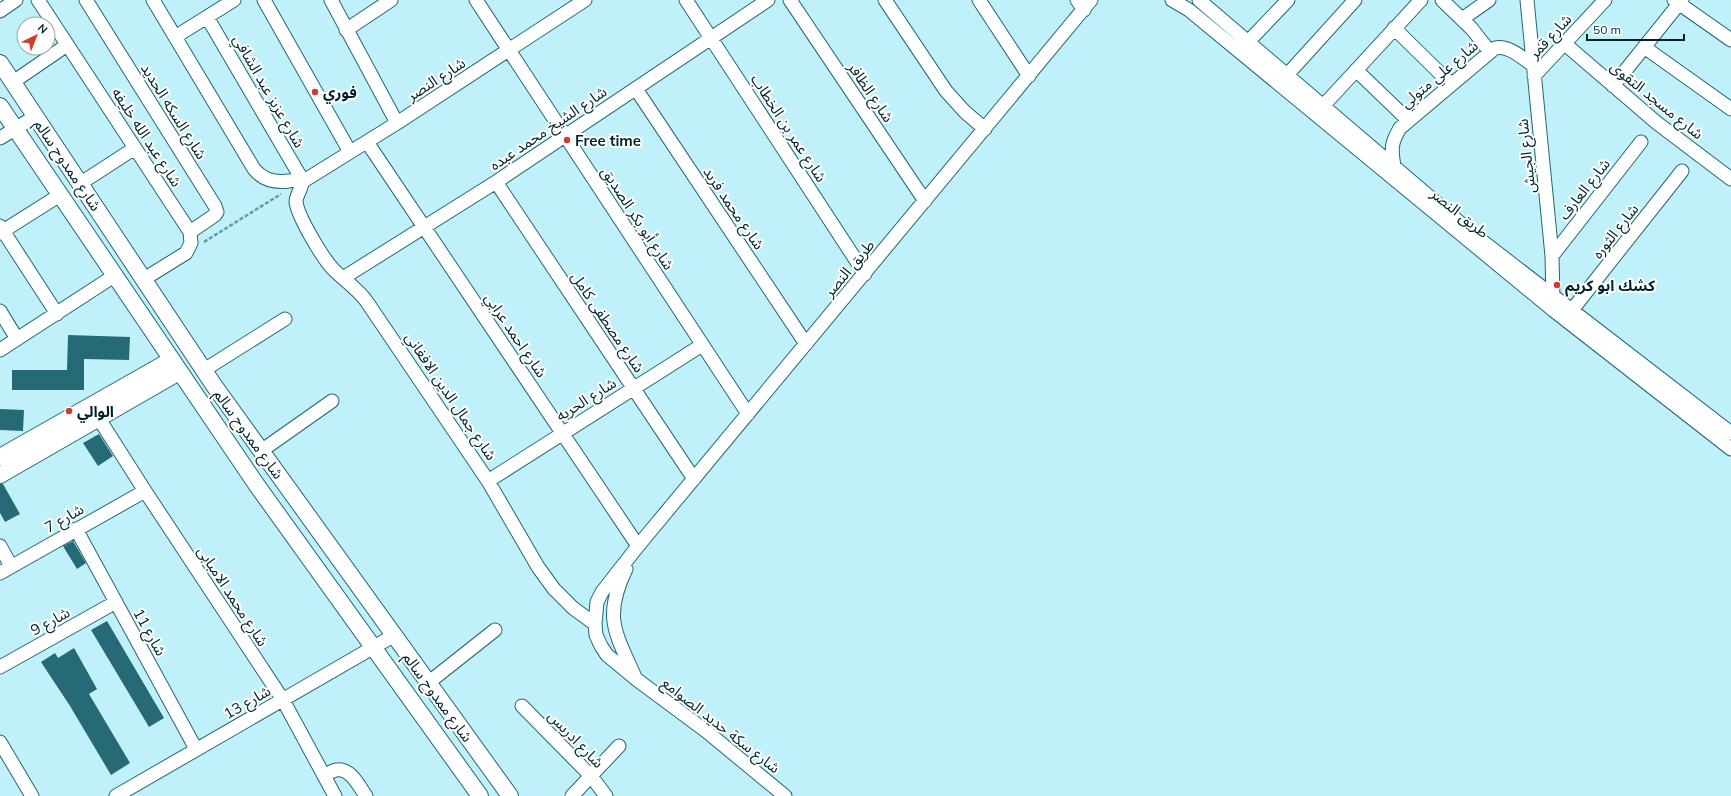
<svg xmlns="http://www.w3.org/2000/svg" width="1731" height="796" font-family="Mulish,'Noto Sans Arabic',sans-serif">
  <rect width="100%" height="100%" fill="#c0f1fb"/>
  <path fill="#266a76" d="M68,335l62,2 -1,23 -45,-1v31h-72v-20h55z
    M0,409l24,1 -1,21 -23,-1z
    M99,434l14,22 -15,10 -15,-23z
    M0,484h3l17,30 -15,8 -5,-9z
    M73,541l13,22 -9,6 -14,-23z
    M107,621l57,97 -15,9 -58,-97z
    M74,648l23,41 -8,5 41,69 -19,12 -41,-69 -29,-44 14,-9 3,5z"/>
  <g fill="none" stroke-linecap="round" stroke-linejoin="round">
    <g stroke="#236773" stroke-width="15">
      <path id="minor" d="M38,0l152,232 1,11 -5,10 -42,26
        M86,0l129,206 2,6 -2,3 -25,17
        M153,0l101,169c9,11 21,14 35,12 5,-1 8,-2 13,1
        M264,0l86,152
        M331,0l66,123
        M476,0l272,414
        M686,0l179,274
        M790,0l135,201
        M885,0l61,91 19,21 20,17
        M979,0l50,76
        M1077,0l7,10
        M1172,0l17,10 364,300 178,139
        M1199,0l274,234 258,199
        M1442,0l30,29 18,23
        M1527,0l25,256 1,44
        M1674,0l57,40
        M0,11l16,-11
        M207,17l96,164
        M1462,19l27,-19
        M1394,28l57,56
        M346,30l45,-30
        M175,37l59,-37
        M1248,42l40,-42
        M1565,44l92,79 74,56
        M1644,47l87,62
        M1356,70l52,50
        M1287,75l68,-75
        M1534,76l71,-76
        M13,82l54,-37
        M1613,86l69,-86
        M636,89l170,255
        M1323,106l98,-106
        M0,138l36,-22
        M367,142l271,404
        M1394,166c-3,-17 -3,-23 6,-38l95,-80c14,-3 27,10 38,17
        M302,182c0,7 -6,13 -6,20 2,15 27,57 38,68 11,11 24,19 33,32l121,179 50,86 16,22 19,19 22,16
        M302,182l95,-59 188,-123
        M496,182l198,297
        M81,183l54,-35
        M0,226l57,88
        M0,233l60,-38
        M1552,256l89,-114
        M343,278l153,-96 272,-182
        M1572,310l110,-139
        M0,311l17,28
        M0,350l114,-74
        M204,370l81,-51
        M94,411l51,80 138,209 52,96
        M261,451l71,-50
        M488,481l214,-136
        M76,529l120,220
        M0,546l11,20
        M626,569c-23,48 -11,63 9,108
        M0,573l145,-82
        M0,667l116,-65
        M428,683l67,-53
        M522,706l69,70 15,20
        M0,742l32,54
        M324,776c3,-2 8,-5 12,-6 14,-3 23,16 30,26
        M116,796l277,-160
        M572,796l47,-50
        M785,796l-79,-65 -70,-52 -29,-24 -6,-9 -5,-11 -1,-11 2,-22 5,-10 36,-46 453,-546"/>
    </g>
    <g stroke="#236773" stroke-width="18">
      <path id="major" d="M0,63l213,321 297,412
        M0,106l256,378 224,312
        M0,457l171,-97
        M0,475l179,-103"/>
    </g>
    <path stroke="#6d98a1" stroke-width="2.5" stroke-dasharray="4 2" stroke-linecap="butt" d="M204,242l77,-48"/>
    <use href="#minor" stroke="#fff" stroke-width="13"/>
    <use href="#major" stroke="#fff" stroke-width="16"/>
  </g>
  <g fill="#cc3f2c" stroke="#fff" stroke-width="1.5">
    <circle cx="315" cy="92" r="4"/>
    <circle cx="567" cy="140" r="4"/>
    <circle cx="1557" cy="285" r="4"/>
    <circle cx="69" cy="411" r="4"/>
  </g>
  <g text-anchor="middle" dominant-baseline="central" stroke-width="4" stroke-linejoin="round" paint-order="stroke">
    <g font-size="15" fill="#002329" stroke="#fff">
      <text transform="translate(1550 36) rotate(-47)">شارع قمر</text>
      <text transform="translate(1439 74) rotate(-40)">شارع علي متولي</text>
      <text transform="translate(436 79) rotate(-33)">شارع النصر</text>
      <text transform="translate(269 91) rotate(60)">شارع عزيز عبد الشافي</text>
      <text transform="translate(871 92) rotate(56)">شارع الظافر</text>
      <text transform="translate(1657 100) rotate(39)">شارع مسجد التقوى</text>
      <text transform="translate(174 111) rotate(58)">شارع السكه الحديد</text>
      <text transform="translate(548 128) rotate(-34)">شارع الشيخ محمد عبده</text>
      <text transform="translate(789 128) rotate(57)">شارع عمر بن الخطاب</text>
      <text transform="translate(147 137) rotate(57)">شارع عبد الله خليفه</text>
      <text transform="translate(1526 156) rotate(-96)">شارع الجيش</text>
      <text transform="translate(68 165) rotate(56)">شارع ممدوح سالم</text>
      <text transform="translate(1584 189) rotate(-52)">شارع العارف</text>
      <text transform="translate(734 208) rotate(56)">شارع محمد فريد</text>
      <text transform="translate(1460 213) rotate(39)">طريق النصر</text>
      <text transform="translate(638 218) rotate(57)">شارع أبو بكر الصديق</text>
      <text transform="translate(1615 231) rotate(-52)">شارع الثوره</text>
      <text transform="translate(849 268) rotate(-50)">طريق النصر</text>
      <text transform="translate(608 322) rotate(56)">شارع مصطفى كامل</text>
      <text transform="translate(516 335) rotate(56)">شارع احمد عرابي</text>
      <text transform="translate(451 396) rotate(56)">شارع جمال الدين الافغاني</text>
      <text transform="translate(586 399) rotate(-32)">شارع الحريه</text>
      <text transform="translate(249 434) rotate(54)">شارع ممدوح سالم</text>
      <text transform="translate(64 518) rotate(-30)">شارع 7</text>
      <text transform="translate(233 596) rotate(57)">شارع محمد الامبابى</text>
      <text transform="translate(50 621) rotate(-29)">شارع 9</text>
      <text transform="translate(150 632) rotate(61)">شارع 11</text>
      <text transform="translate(438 697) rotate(54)">شارع ممدوح سالم</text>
      <text transform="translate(247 702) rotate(-30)">شارع 13</text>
      <text transform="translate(721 725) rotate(38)">شارع سكة حديد الصوامع</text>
      <text transform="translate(576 739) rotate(46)">شارع ادريس</text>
    </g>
    <g font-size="15" font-weight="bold" fill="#002329" stroke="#fff" text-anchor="start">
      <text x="323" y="92">فوري</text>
      <text x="575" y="140">Free time</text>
      <text x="1565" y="285">كشك ابو كريم</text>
      <text x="77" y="411">الوالي</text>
    </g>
  </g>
  <g transform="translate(36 36) rotate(43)"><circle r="19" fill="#ffffff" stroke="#99a7a9"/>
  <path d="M0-3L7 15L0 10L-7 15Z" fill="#cc3f2c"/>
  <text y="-6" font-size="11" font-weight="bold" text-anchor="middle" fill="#002329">N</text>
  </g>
  <path d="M1587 34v6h97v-6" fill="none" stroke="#002329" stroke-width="2"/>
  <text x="1593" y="34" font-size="12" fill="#002329" stroke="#ffffff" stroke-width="3" paint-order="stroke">50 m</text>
</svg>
